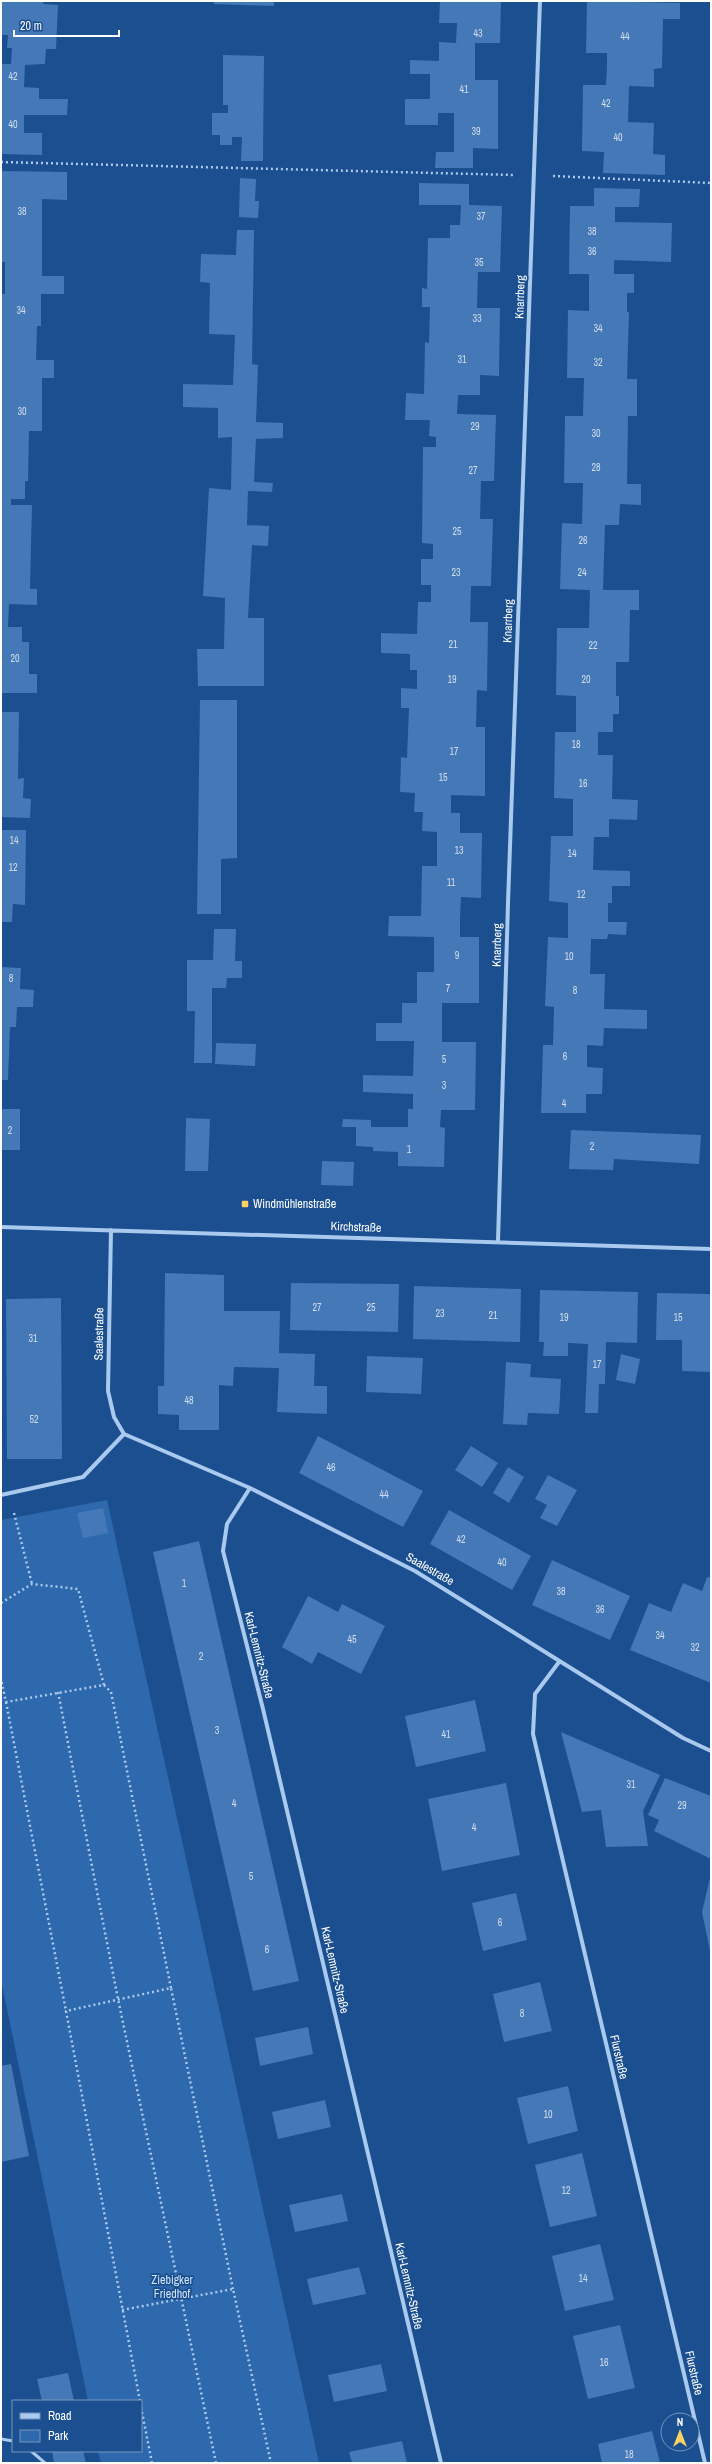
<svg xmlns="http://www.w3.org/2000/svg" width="712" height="2464" font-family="'Archivo Narrow',sans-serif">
  <rect width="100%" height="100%" fill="#1b4f8f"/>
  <path fill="#2e69ad" d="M107,1500l212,963h-218l-3,-12h43v-50h-53l-87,-421v-460z"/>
  <path fill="#4478b7" d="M1,1h43l-1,3 15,1 -2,44h-10l-1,15 -20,1 -1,22 15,1v11h29l-1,16h-43v18h18v22l-41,-1v-90h10l1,-16h-5l1,-13h-7z
    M214,1h60v5l-60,-2z
    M440,1h61l-1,42h-25v37h23v69l-25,-1v20h-38l1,-16h18v-39h-16v12h-33v-26h25v-25h-20v-14l29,1v-19l17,1 1,-20h-18z
    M587,1l93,2v16h-17l-1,49 -8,1v18l-25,-1 -1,36 26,1 -1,31 12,1v20l-62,-2 1,-21 -22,-1 1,-66h23l1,-18v-14h-21z
    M223,55l41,1 -1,105h-22l1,-24h-10v8h-12v-10h-8v-22h16v-8h-5z
    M1,171l66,1v28l-25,-1v77h22v18h-23v32h-4l-1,34h18v18h-12v53h-13l-1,50h-3v18h-14v6h21l-2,84h7v16l-28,-1 -1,23h14v15h7v32h8v19h-36v-399h4v-32h-4z
    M240,178l16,1 -1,22h4l-1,17 -19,-1z
    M419,183l50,1v21l33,1 -2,66h-22l-1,36h23l-1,68 -19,-1v20h-22l-1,19 39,1 -2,66h-13l-1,38h13l-2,67h-20l-1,36h18l-1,69 -10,-1 -1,37h9v69l-34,-1v18h9v20h22l-1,65 -20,-1 -1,21v19h19v66h-37v39h34l-1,68h-34l-1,17 5,1 -1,39 -46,-1v-14l-25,-1v-4l-17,-1v-19h-14l1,-8 28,1v7h37v-18h5v-15l-50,-2v-17l50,1 1,-35h-38v-18h26v-20h15v-31h17v-35l-46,-1 1,-20h32l1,-50h15v-34l-15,-1 1,-19h-9l1,-19 -15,-1 1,-35 6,1 2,-50h-8v-20l16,1v-19h-7v-16l-29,-1v-20l36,1 1,-32h13v-17h-10v-26h12v-15l-11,-1 1,-96h13v-10l-7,-1 1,-16h-25l1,-27 18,1 1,-52 4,1 1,-36h-8v-19l5,1 1,-51h22v-13h10l1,-20h-42z
    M594,188l46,1 -1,18h-24v15l57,1 -1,39 -57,-2v14h20v19h-7v19h2l-2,67h10v37h-9l-1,68h14v21l-21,-1 -1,21h-14l-2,65h36v20h-9l-1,52h-13v34h3v18h-6v18h-15v23h15l-1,44 26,1 -1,20 -28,-1v18h-15l-1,33 37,1v15h-18v17h-4v19h19l-1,13 -18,-1 -1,5h-16l-1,35h15l-1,35 43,1v19l-43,-1 -1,18 -16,-1v22l16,1 -1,26h-16v19h-45l2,-68h10l1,-38 -9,-1 3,-69 20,1v-35l-19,-2 2,-65h22v-37l-19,-1 1,-66h21v-36l-20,-1 1,-67h32l1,-38 -30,-1 2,-66 20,1 1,-41h-19l1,-67h18l1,-38h-17l1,-68 21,1v-37h-20l1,-68h24z
    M237,230h17l-2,134 6,1 -2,57 27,1v15l-27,1 -2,43 19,1 -1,9 -24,-1 -1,34 22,1 -1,20 -16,-1 -4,73h16v68h-66l-1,-37h27l1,-51 -22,-2 6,-108 22,2 1,-53 -14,1v-30l-35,-1v-23l50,1 2,-50 -26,-1 1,-51 -10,-1 1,-28 35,1z
    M200,700h37v158l-16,1v55h-24z
    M1,712h18l-1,67 6,-1 -1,20 8,1 -1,19 -29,-1z
    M1,830h25l-1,75 -12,-1 -1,18h-11z
    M214,929h22l-1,32h7v17h-15l-1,10h-14v75h-18l1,-52h-8v-51h26z
    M1,967l20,1 -1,21 14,1 -1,17h-16l-1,20h-6l-2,53h-7z
    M216,1043l40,1 -1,22 -40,-2z
    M1,1109h19v41h-19z
    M186,1118l24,1 -2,52h-23z
    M571,1130l130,5 -2,29 -85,-5 -1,11 -44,-1z
    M322,1161l32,1 -1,24 -32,-1z
    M165,1273l59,2v36h56l-1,42 36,1 -1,32h13v28l-50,-2 2,-44 -45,-1 -1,19 -14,-1v45h-40v-15l-21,-1v-28h6z
    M291,1283l108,1 -1,48 -108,-2z
    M414,1286l107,3 -1,53 -107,-3z
    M540,1290l98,2 -1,51 -31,-1 -1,42h-6l-1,29h-13l3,-69 -20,-1v13h-25l1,-14h-5z
    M657,1293l54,1v78l-29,-1v-31h-26z
    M61,1298l1,161h-55l-1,-160z
    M621,1354l19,5 -5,25 -19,-4z
    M367,1356l56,2 -2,36 -55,-2z
    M506,1362l25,2 -1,13 31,2 -2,35 -31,-1 -1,12 -24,-1z
    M318,1436l105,55 -20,36 -104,-54z
    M471,1446l27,17 -16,24 -27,-17z
    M508,1467l16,10 -15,26 -16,-10z
    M548,1475l29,15 -20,36 -17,-8 7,-13 -12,-6z
    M103,1508l5,25 -25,5 -6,-25z
    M449,1510l82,46 -19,34 -82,-46z
    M199,1541l100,440 -46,10 -100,-439z
    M552,1560l78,36 -20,44 -78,-35z
    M707,1577l4,1v105l-81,-33 19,-47 22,9 12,-29 19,8z
    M308,1596l30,16 4,-8 43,22 -24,48 -43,-22 -6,12 -30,-17z
    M475,1700l11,51 -70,16 -11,-51z
    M561,1732l99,43 -17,36 5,35 -42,1 -5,-37 -19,2z
    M665,1778l46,18v63l-57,-28 5,-11 -11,-5z
    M506,1783l14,72 -78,16 -14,-72z
    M710,1878l1,1 -1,72 -8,-39z
    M516,1893l11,47 -44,11 -11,-48z
    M540,1982l12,49 -48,11 -11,-48z
    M308,2027l5,27 -53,12 -5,-28z
    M11,2064l18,92 -28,6v-96z
    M568,2086l10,45 -50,13 -11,-46z
    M325,2100l6,27 -53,12 -6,-27z
    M582,2153l15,63 -47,11 -15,-62z
    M342,2194l6,27 -53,11 -6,-27z
    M600,2244l14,56 -49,11 -13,-55z
    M359,2267l7,27 -53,11 -6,-26z
    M620,2325l15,63 -47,11 -15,-63z
    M381,2364l6,27 -53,11 -6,-27z
    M68,2373l6,28h-32l-5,-22z
    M652,2431l8,32h-58l-4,-19z
    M402,2441l5,22h-55l-3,-11z
    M52,2451h31l3,12h-32z"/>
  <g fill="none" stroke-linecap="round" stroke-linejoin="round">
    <path stroke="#a9c9ee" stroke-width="2.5" stroke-dasharray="2 3" stroke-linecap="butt" d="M1,162l513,13
      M553,176l158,7
      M14,1513l18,71
      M1,1603l31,-19 46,5 26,96 -98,17 -5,-23
      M104,1685l7,7 60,296
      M58,1692l60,307 98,464
      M6,1702l60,309
      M122,2310l111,-21 38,174
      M140,2401l-74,-390 105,-23 62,301
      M141,2407l11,56"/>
    <path stroke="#a9c9ee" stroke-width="3" d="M1,2439l12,2
      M31,2451l14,12"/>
    <path stroke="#a9c9ee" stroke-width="4" d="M1,1227l710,22
      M498,1241l10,-338 32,-902
      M124,1434l126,54 165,83 268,167 28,13
      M250,1488l-23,36 -4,27 40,158 178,754
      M1,1495l82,-18 41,-43 -10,-17 -6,-26 3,-161
      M559,1662l-24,32 -2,40 172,729"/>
  </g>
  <rect fill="#ffd166" stroke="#1b4f8f" stroke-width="1.5" x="241" y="1200" width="8" height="8" rx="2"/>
  <g text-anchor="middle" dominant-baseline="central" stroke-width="3.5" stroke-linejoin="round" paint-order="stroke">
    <g font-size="10" fill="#d0dded">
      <text x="478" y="33">43</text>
      <text x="625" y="36">44</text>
      <text x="13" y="76">42</text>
      <text x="464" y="89">41</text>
      <text x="606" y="103">42</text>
      <text x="13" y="124">40</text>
      <text x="476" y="131">39</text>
      <text x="618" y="137">40</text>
      <text x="22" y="211">38</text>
      <text x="481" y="216">37</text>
      <text x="592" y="231">38</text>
      <text x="592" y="251">36</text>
      <text x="479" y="262">35</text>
      <text x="21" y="310">34</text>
      <text x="477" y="318">33</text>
      <text x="598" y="328">34</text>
      <text x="462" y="359">31</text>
      <text x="598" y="362">32</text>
      <text x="22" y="411">30</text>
      <text x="475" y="426">29</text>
      <text x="596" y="433">30</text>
      <text x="596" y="467">28</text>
      <text x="473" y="470">27</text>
      <text x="457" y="531">25</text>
      <text x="583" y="540">26</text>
      <text x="456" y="572">23</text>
      <text x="582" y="572">24</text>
      <text x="453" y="644">21</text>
      <text x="593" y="645">22</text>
      <text x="15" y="658">20</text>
      <text x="452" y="679">19</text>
      <text x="586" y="679">20</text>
      <text x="576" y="744">18</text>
      <text x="454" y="751">17</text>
      <text x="443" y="777">15</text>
      <text x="583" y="783">16</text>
      <text x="14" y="840">14</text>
      <text x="459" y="850">13</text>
      <text x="572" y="853">14</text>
      <text x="13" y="867">12</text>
      <text x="451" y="882">11</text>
      <text x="581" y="894">12</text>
      <text x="457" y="955">9</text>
      <text x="569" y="956">10</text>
      <text x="11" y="978">8</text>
      <text x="448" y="988">7</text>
      <text x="575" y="990">8</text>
      <text x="565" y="1056">6</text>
      <text x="444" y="1059">5</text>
      <text x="444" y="1085">3</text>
      <text x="564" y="1103">4</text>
      <text x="10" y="1130">2</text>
      <text x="592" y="1146">2</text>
      <text x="409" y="1149">1</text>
      <text x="317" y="1307">27</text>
      <text x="371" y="1307">25</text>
      <text x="440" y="1313">23</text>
      <text x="493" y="1315">21</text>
      <text x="564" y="1317">19</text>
      <text x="678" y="1317">15</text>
      <text x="33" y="1338">31</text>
      <text x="597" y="1364">17</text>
      <text x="189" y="1400">48</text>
      <text x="34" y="1419">52</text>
      <text x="331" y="1467">46</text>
      <text x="384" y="1494">44</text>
      <text x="461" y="1539">42</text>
      <text x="502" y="1562">40</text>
      <text x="184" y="1583">1</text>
      <text x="561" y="1591">38</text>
      <text x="600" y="1609">36</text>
      <text x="660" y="1635">34</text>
      <text x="352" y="1639">45</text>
      <text x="695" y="1647">32</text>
      <text x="201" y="1656">2</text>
      <text x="217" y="1730">3</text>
      <text x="446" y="1734">41</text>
      <text x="631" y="1784">31</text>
      <text x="234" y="1803">4</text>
      <text x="682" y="1805">29</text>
      <text x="474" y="1827">4</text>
      <text x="251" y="1876">5</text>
      <text x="500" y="1922">6</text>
      <text x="267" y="1949">6</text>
      <text x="522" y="2013">8</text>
      <text x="548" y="2114">10</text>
      <text x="566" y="2190">12</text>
      <text x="583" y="2278">14</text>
      <text x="604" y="2362">16</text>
      <text x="629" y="2454">18</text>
    </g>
    <g font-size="12" fill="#fff" stroke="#1b4f8f">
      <text transform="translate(520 297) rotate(-88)">Knarrberg</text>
      <text transform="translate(508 621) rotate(-88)">Knarrberg</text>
      <text transform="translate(497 945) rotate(-89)">Knarrberg</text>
      <text transform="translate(356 1227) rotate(2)">Kirchstraße</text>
      <text transform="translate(99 1334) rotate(-89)">Saalestraße</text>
      <text transform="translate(430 1569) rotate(30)">Saalestraße</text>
      <text transform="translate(259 1655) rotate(76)">Karl-Lemnitz-Straße</text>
      <text transform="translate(335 1970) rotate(77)">Karl-Lemnitz-Straße</text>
      <text transform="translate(619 2057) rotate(77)">Flurstraße</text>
      <text transform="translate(409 2286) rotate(77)">Karl-Lemnitz-Straße</text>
      <text transform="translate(694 2373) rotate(77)">Flurstraße</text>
    </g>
    <g font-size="12" fill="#fff" stroke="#1b4f8f" text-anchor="start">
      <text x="253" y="1204">Windmühlenstraße</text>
    </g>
    <g font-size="12" fill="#cfe3fa" stroke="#1b4f8f">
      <text x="172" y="2280">Ziebigker<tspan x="172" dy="14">Friedhof</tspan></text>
    </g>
  </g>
  <rect width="712" height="2464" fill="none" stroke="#ffffff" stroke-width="4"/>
  <rect x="12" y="2400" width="130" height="52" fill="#1b4f8f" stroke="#7695bc"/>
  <rect x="20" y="2413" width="20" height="6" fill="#a9c9ee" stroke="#7695bc"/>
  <text x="48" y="2420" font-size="12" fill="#ffffff">Road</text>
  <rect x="20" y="2430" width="20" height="12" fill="#2e69ad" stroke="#7695bc"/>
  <text x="48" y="2440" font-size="12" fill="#ffffff">Park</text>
  <g transform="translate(680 2432)"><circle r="19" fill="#1b4f8f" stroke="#7695bc"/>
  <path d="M0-3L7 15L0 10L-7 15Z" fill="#ffd166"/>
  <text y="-6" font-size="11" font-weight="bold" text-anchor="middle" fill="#ffffff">N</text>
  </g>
  <path d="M14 30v6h105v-6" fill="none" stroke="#ffffff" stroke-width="2"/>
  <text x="20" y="30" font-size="12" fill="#ffffff" stroke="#1b4f8f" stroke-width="3" paint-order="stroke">20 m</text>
</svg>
